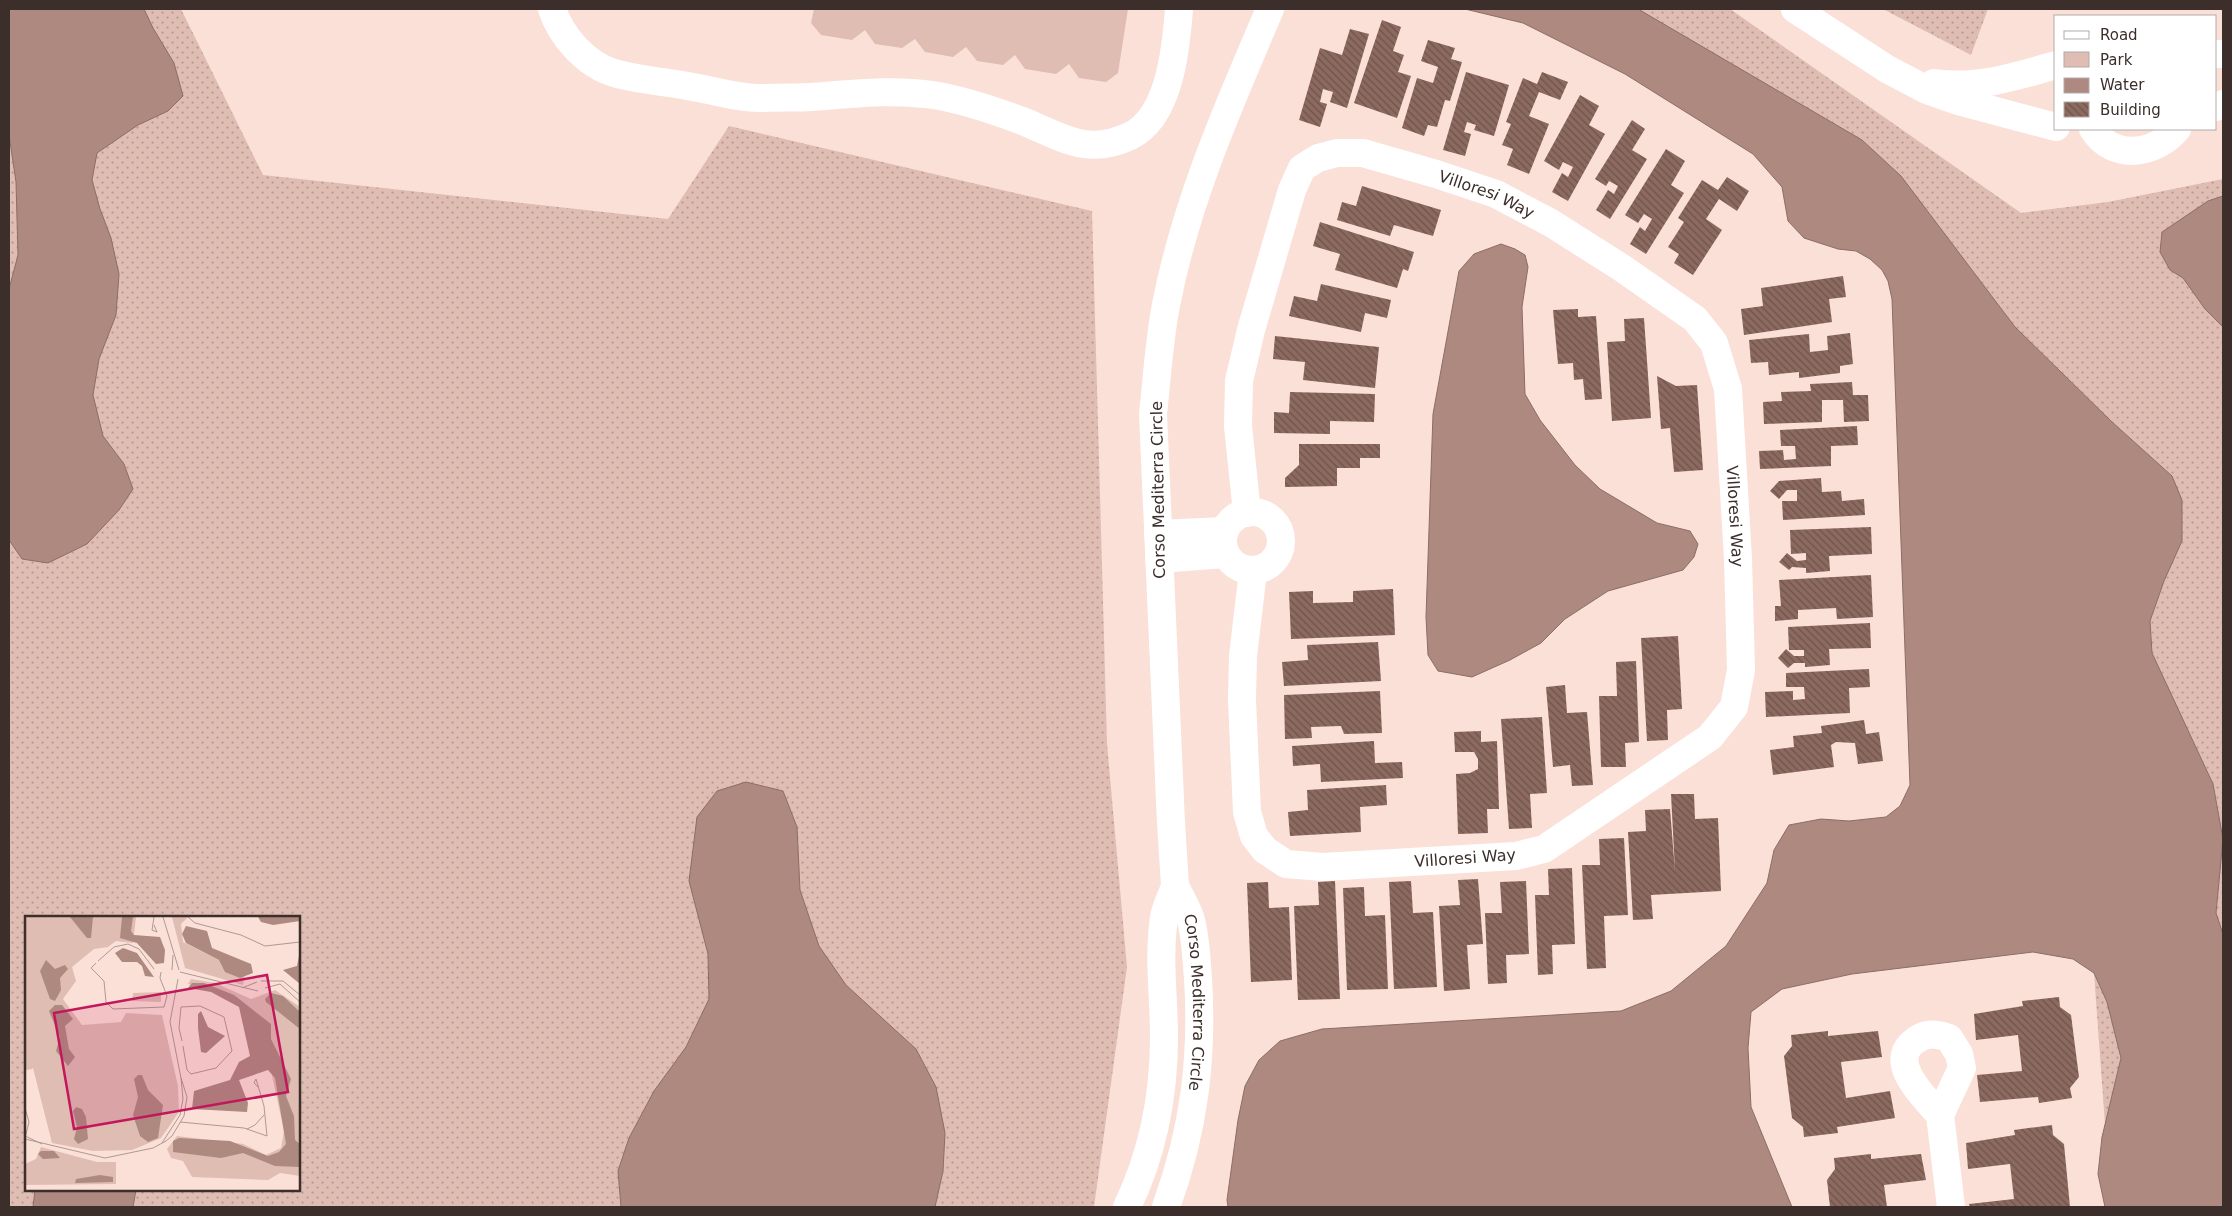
<svg xmlns="http://www.w3.org/2000/svg" width="2232" height="1216" font-family="'DejaVu Sans',sans-serif">
  <defs>
    <pattern id="grass-dots" width="8" height="8" patternUnits="userSpaceOnUse" patternTransform="scale(1.25)"><rect width="8" height="8" fill="#dfbdb3"/><path d="M2 2h.1M6 6h.1" fill="none" stroke="#b69a92" stroke-width="1.8" stroke-linecap="round"/></pattern>
    <pattern id="building-back-hatch" width="6" height="6" patternUnits="userSpaceOnUse" patternTransform="scale(1.25)"><rect width="6" height="6" fill="#8c6a60"/><path d="M-1 5l2 2M0 0l6 6M5-1l2 2" fill="none" stroke="#6e534b"/></pattern>
  </defs>
  <rect width="100%" height="100%" fill="#fbe0d8"/>
  <path fill="url(#grass-dots)" fill-rule="evenodd" d="M9,9h172l82,166 405,44 61,-93 363,85 15,533 20,223 -33,240h-1085zM26,917h273v273h-273z
    M1547,9h183l291,204 87,-11 115,-23v1028h-112l-17,-234 -117,-509 -113,-255z
    M1883,9h105l-17,46z"/>
  <path fill="#dfbdb3" d="M814,9h314l-10,64 -12,9 -27,-4 -10,-14 -13,10 -31,-5 -10,-14 -12,10 -26,-4 -11,-14 -13,10 -28,-5 -10,-13 -13,9 -27,-4 -10,-14 -13,10 -31,-5 -10,-12z"/>
  <path fill="#ad897f" stroke="#8b6e66" d="M9,9h135l9,19 21,35 9,33 -15,15 -30,14 -41,28 -5,27 8,29 11,29 8,36 -3,41 -17,44 -6,36 10,41 21,28 9,25 -14,21 -32,34 -39,19 -26,-4 -13,-19v-251l9,-34 -2,-73 -7,-47z
    M1465,9h173l224,131 39,36 114,151 97,95 60,54 10,24v41l-18,40 -14,40 2,32 61,131 10,55 -7,74 7,21v273h-118l-7,-33 4,-37 19,-79 -14,-56 -13,-29 -21,-14 -40,-7 -181,22 -70,15 -31,23 -3,36 3,59 41,100h-564l-1,-7 11,-80 7,-34 14,-26 21,-19 42,-12 299,-18 50,-20 55,-45 41,-63 7,-33 15,-25 32,-6 28,2 37,-4 14,-11 10,-21 -18,-486 -4,-18 -6,-11 -12,-11 -14,-8 -18,-2 -34,-11 -16,-17 -6,-34 -29,-33 -128,-80 -102,-51z
    M2223,196v131l-18,-18 -22,-31 -13,-8 -10,-18 2,-20 46,-31z
    M1501,244l14,5 10,6 3,12 -6,40 3,87 15,26 35,45 25,24 57,34 33,8 8,13 -4,13 -11,13 -75,21 -43,28 -24,24 -31,17 -38,17 -34,-6 -10,-16 -2,-38 7,-203 26,-143 15,-17z
    M746,782l37,9 14,36 3,63 19,56 27,39 70,64 20,38 9,46 -2,38 -8,36h-314l-3,-36 11,-33 25,-47 32,-44 23,-48 -1,-45 -19,-73 8,-64 20,-26z
    M35,1190h101l-3,17h-100z"/>
  <path fill="url(#building-back-hatch)" d="M1382,20l19,7 -8,24 11,4 -6,17 13,4 -14,42 -43,-15z
    M1350,29l19,5 -22,74 -17,-6 3,-10 -10,-3 -3,13 7,2 -7,23 -21,-7 21,-72 22,7z
    M1428,40l27,8 -4,11 11,3 -12,39 -5,-1 -8,27 -9,-2 -4,11 -22,-8 15,-50 16,5 5,-16 -17,-6z
    M1466,72l43,13 -15,51 -20,-6 2,-5 -9,-3 -3,10 7,2 -6,22 -22,-6z
    M1542,72l26,10 -8,18 -21,-8 -10,24 20,8 -20,50 -22,-9 6,-16 -11,-4 9,-21 -5,-2 17,-44 14,6z
    M1580,95l19,11 -10,19 16,9 -37,67 -16,-9 10,-19 6,4 5,-10 -10,-5 -4,8 -15,-9z
    M1632,120l13,9 -13,21 15,9 -37,60 -14,-9 12,-20 6,4 4,-8 -9,-5 -3,5 -11,-7z
    M1666,149l19,12 -14,24 13,8 -38,61 -16,-10 10,-17 5,4 7,-12 -8,-5 -6,9 -13,-8z
    M1727,177l22,14 -12,20 -18,-12 -13,20 16,11 -29,45 -19,-12 5,-9 -11,-7 16,-25 -6,-4 24,-38 16,10z
    M1362,186l79,24 -8,26 -39,-11 -4,11 -53,-16 5,-18 14,4z
    M1320,222l94,30 -6,19 -5,-2 -6,19 -62,-18 5,-16 -27,-8z
    M1843,276l3,21 -17,2 3,23 -88,13 -3,-26 22,-3 -2,-18z
    M1321,284l70,16 -4,18 -22,-5 -4,19 -72,-16 5,-20 23,5z
    M1578,309v8l18,-1 6,83 -17,1 -2,-21 -9,1 -1,-17 -15,1 -5,-54z
    M1644,318l7,100 -39,3 -5,-79 18,-1 -1,-22z
    M1850,333l3,31 -13,2v7l-41,5v-6l-30,3 -1,-13 -17,1 -2,-23 60,-6 1,18 18,-2 -1,-14z
    M1275,336l104,11 -4,41 -72,-8 2,-18 -32,-3z
    M1657,376l19,10 21,-1 6,85 -29,2 -4,-44 -9,1z
    M1852,382l1,13h15l1,26 -25,1 -1,-22h-21v22l-58,2 -1,-22 19,-1 -1,-9 30,-1 -1,-7z
    M1290,392l85,2 -1,28 -44,-1v13l-56,-1v-21l15,1z
    M1857,426l1,19 -27,1v20l-71,3 -1,-18 24,-1 1,10 12,-1 -1,-13h-14l-1,-16z
    M1299,444h81v14h-20v10h-23v18l-52,1v-9l14,-13z
    M1821,478l1,14 19,-1 1,10 22,-2 1,16 -82,5 -1,-19h15v-11h-10l-8,9 -9,-8 9,-10z
    M1871,527l1,27 -43,2 1,15 -24,2v-5l-14,-1 -3,3 -10,-8 8,-9 10,8 9,-1v-7l-15,1 -1,-24z
    M1871,575l2,42 -36,2 -1,-11 -38,2v9l-23,2v-15h6l-2,-26z
    M1393,589l2,46 -104,4 -2,-47 24,-1v12l40,-1v-11z
    M1870,623l1,25 -42,1 1,16 -25,2v-4h-11l-6,5 -10,-10 8,-9 8,7h10v-6h-15l-1,-23z
    M1678,636l4,73 -15,1 1,30 -21,1 -6,-103z
    M1378,642l3,39 -97,5 -2,-24 26,-2 -1,-15z
    M1636,661l3,81 -14,1 1,24h-25l-2,-71h18l-1,-34z
    M1869,669l1,18 -21,1 1,25 -84,4 -1,-25 28,-1v9l12,-1 -1,-12h-18v-14z
    M1565,685l2,28 20,-1 6,73 -21,1 -2,-21 -17,2 -7,-80z
    M1380,691l2,42 -38,1 -3,-8 -30,1 1,11 -27,1 -1,-44z
    M1542,717l5,76 -17,1 2,34 -23,1 -8,-110z
    M1864,720l2,14 13,-2 4,29 -25,3 -3,-21 -19,-1 -5,3 3,22 -61,8 -3,-25 24,-3 -1,-11 29,-3 -1,-7z
    M1481,731v11l16,-1 2,68h-12l1,24 -30,1 -2,-60 14,-1 8,-4v-10l-4,-7h-19l-1,-20z
    M1374,741l1,22 27,-1 1,16 -82,4 -1,-18 -27,2 -1,-20z
    M1386,785l1,20 -27,2 1,25 -71,4 -2,-24 20,-2 -1,-20z
    M1671,794h23l1,25 23,-1 3,73 -70,4 2,24 -20,1 -5,-88 18,-1 -1,-21 25,-1 5,62z
    M1624,838l4,77 -24,1 2,52 -19,1 -5,-104h18l-1,-26z
    M1572,868l3,76 -23,1 1,29 -15,1 -3,-80h14l-1,-26z
    M1478,879l5,65 -16,1 3,44 -26,2 -5,-85 21,-1 -2,-25z
    M1335,881l5,118 -42,1 -4,-94 25,-1 -1,-23z
    M1411,881l2,32 20,-1 4,75 -43,2 -5,-107z
    M1526,881l3,73 -23,1 1,28 -19,1 -3,-71h17l-2,-31z
    M1268,882l1,26 20,-1 3,73 -41,2 -4,-99z
    M1364,887l1,29 20,-1 3,74 -41,1 -4,-102z
    M2059,997l1,10 11,8 8,62 -9,11 2,10 -33,5 -1,-6 -58,5 -3,-27 45,-4 -4,-36 -42,5 -2,-26 49,-8 -1,-5z
    M1828,1031v5l50,-5 4,26 -41,5 5,36 44,-7 5,27 -58,9 1,6 -34,4 -1,-10 -11,-9 -8,-62 8,-10 -1,-11z
    M2052,1125l1,10 11,9 6,63h-100l-1,-3 45,-5 -4,-35 -42,5 -2,-26 49,-8 -1,-5z
    M1871,1154v5l50,-5 5,26 -42,5 3,22h-57l-3,-27 8,-11 -1,-11z"/>
  <g fill="none" stroke-linecap="round" stroke-linejoin="round">
    <g stroke="#fff" stroke-width="28">
      <path d="M552,9c9,27 33,55 62,64 25,7 53,9 79,14 23,4 48,12 72,11 15,-1 30,0 46,-1 41,-3 80,-8 122,-2 31,5 63,16 92,27 38,16 63,34 105,14 40,-19 46,-88 49,-127"/>
      <path d="M1795,9l92,60 40,21 31,11 98,26"/>
      <path d="M2216,54h7"/>
      <path d="M1934,83c43,6 81,-6 122,-18"/>
      <path d="M2216,107l7,-3"/>
      <path d="M2093,129c20,32 62,26 84,0"/>
      <circle cx="1252" cy="541" r="29"/>
      <path id="s1" d="M1247,513l-9,-87 1,-45 12,-51 41,-140 10,-22 16,-10 19,-5h26l73,21 60,20 55,29 71,45 73,51 19,24 14,46 10,170 3,111 -7,37 -24,30 -166,112 -28,7 -193,11 -37,-3 -21,-14 -11,-14 -7,-24 -5,-112 1,-44 10,-85"/>
      <path d="M1158,534l66,-3"/>
      <path d="M1159,559l66,-5"/>
      <path d="M1175,886l-4,-63 -18,-409c4,-36 6,-73 13,-109 20,-104 63,-200 104,-296"/>
      <path d="M1940,1115c-16,-18 -55,-54 -24,-75 11,-8 21,-6 33,-2l10,16 3,14 -22,47 11,92"/>
      <path id="s2" d="M1127,1207c26,-54 37,-111 37,-170 0,-39 -6,-80 0,-119 1,-11 8,-22 11,-32 5,10 11,20 15,31 6,19 6,40 8,61 5,81 -4,152 -32,229"/>
    </g>
  </g>
  <g text-anchor="middle" dominant-baseline="central" stroke-width="5" stroke-linejoin="round" paint-order="stroke">
    <g font-size="16" fill="#3b2e2b" stroke="#fff">
      <text stroke="none"><textPath href="#s1" startOffset="550">Villoresi Way</textPath></text>
      <text transform="translate(1158 490) rotate(-91)">Corso Mediterra Circle</text>
      <text stroke="none"><textPath href="#s1" startOffset="1000">Villoresi Way</textPath></text>
      <text transform="translate(1465 858) rotate(-4)">Villoresi Way</text>
      <text stroke="none"><textPath href="#s2" startOffset="449">Corso Mediterra Circle</textPath></text>
    </g>
  </g>
  <g transform="translate(25 916)">
    <rect width="275" height="275" fill="#fbe0d8"/>
    <path d="M0,1h111l-3,26 -17,-2 -8,6 -14,2 -22,18 4,14 -13,18 19,26 39,-3 5,-9 36,2 16,71 1,26 -18,26 -29,12 -39,1 -41,-8 -19,-75 -8,2zM147,1h16l-7,7 2,18 62,31 -2,12 -58,-17zM166,63l24,4 36,16 24,-9 25,17v169l-20,-3 -12,7 -76,-3 -9,-16 -12,-3 -4,-9 10,-13 66,8 23,11 15,-7 3,-17 -13,-60 -20,-47 -15,-23 -23,-11 -25,-6zM16,231l56,15h19v22l-91,1v-21l11,-5z" fill="#dfbdb3"/>
    <path d="M0,27l12,5 2,5 1,18 6,19 -5,2 -10,-3zM0,64l4,10 -2,12 4,4 17,-13 3,7 -18,17 6,30 -7,22 -5,1z" fill="#dfbdb3"/>
    <path d="M136,76v10l-29,-1 1,-8z" fill="#dfbdb3"/>
    <path d="M45,1h23l-2,21h-4zM97,1h11l-2,14 3,4 26,2 5,13 -1,13 -8,1 -19,-21 -17,-5zM233,1h42v4l-27,4 -12,-3zM161,10l21,5 5,17 39,16 2,9 -13,5 -15,-6 -6,-12 -33,-17 -4,-9zM98,32l14,5 17,24 -9,-1 -3,-10 -5,-4h-15l-7,-9zM275,35v33l-17,-14 14,-4zM21,44l9,9 10,-4 3,4 -8,9 1,12 -6,11 -5,-2 -10,-28zM167,67h12l30,12 37,29v15l20,40 -5,17 8,20 1,24 5,4v23l-25,-1 -32,-13 -22,5 -48,-6v-11l6,-3 51,3 38,15 11,-4 7,-8 -11,-66 -7,-8 -29,10 9,23 -1,9 -55,-3 2,-18 36,-11 9,-18 11,-6 -11,-49 -28,-15 -23,-4zM246,77l12,3 17,16v17l-34,-27 -1,-3zM30,89h7l11,14 -8,7 4,23 6,8 -7,9 -12,-15 4,-14 -11,-26zM176,95l7,16 17,9 -19,17 -5,-1 -3,-24v-14zM113,159h4l6,15 15,15 -5,33 -10,4 -8,-6 -7,-21 5,-18 -4,-18zM51,191l6,2 4,8 2,22 -10,5 -4,-5 3,-12 -4,-16zM16,235h13l6,7 -17,1 -5,-5zM75,259l13,2v5l-38,1 1,-4z" fill="#ad897f"/>
    <path fill="none" stroke="#ae9993" stroke-width="1" d="M129,1l-2,13 5,2 -3,-7M138,1l16,53M163,1l7,6 46,12 24,11 35,-4M73,45l16,-14 14,-3 11,5 15,20M71,47l-5,5 13,13 2,21 7,7 51,-2 3,-11 -7,-18 1,-6M147,54l1,-15M155,56l78,19M153,63l-8,43 11,56M236,65h22l17,14M217,72l15,-6M240,72l15,-4 20,18M157,125l-3,-13 2,-21 19,-1 24,11 8,34 -16,17 -25,6 -4,-4 -4,-24M0,192l4,14 -4,16M155,206l64,6 23,8 -3,-30 -8,-27 -2,4 4,4M222,213l8,-4 9,-10M0,220l17,8M0,223l80,19 48,-10 13,-7 6,-5 12,-20 3,-19 -6,-19 2,21 -3,16 -18,28"/>
    <path fill="#c2185b" fill-opacity="0.15" stroke="#c2185b" stroke-width="2.5" d="M242,59l21,117 -214,37 -20,-116z"/>
    <rect width="275" height="275" fill="none" stroke="#3b2e2b" stroke-width="2.5"/>
  </g>
  <rect width="2232" height="1216" fill="none" stroke="#3b2e2b" stroke-width="20"/>
  <rect x="2054" y="15" width="162" height="115" fill="#ffffff" stroke="#b1abaa"/>
  <rect x="2064" y="31" width="25" height="8" fill="#ffffff" stroke="#b1abaa"/>
  <text x="2100" y="40" font-size="15" fill="#3b2e2b">Road</text>
  <rect x="2064" y="52" width="25" height="15" fill="#dfbdb3" stroke="#b1abaa"/>
  <text x="2100" y="65" font-size="15" fill="#3b2e2b">Park</text>
  <rect x="2064" y="78" width="25" height="15" fill="#ad897f" stroke="#b1abaa"/>
  <text x="2100" y="90" font-size="15" fill="#3b2e2b">Water</text>
  <rect x="2064" y="102" width="25" height="15" fill="url(#building-back-hatch)" stroke="#b1abaa"/>
  <text x="2100" y="115" font-size="15" fill="#3b2e2b">Building</text>
</svg>
